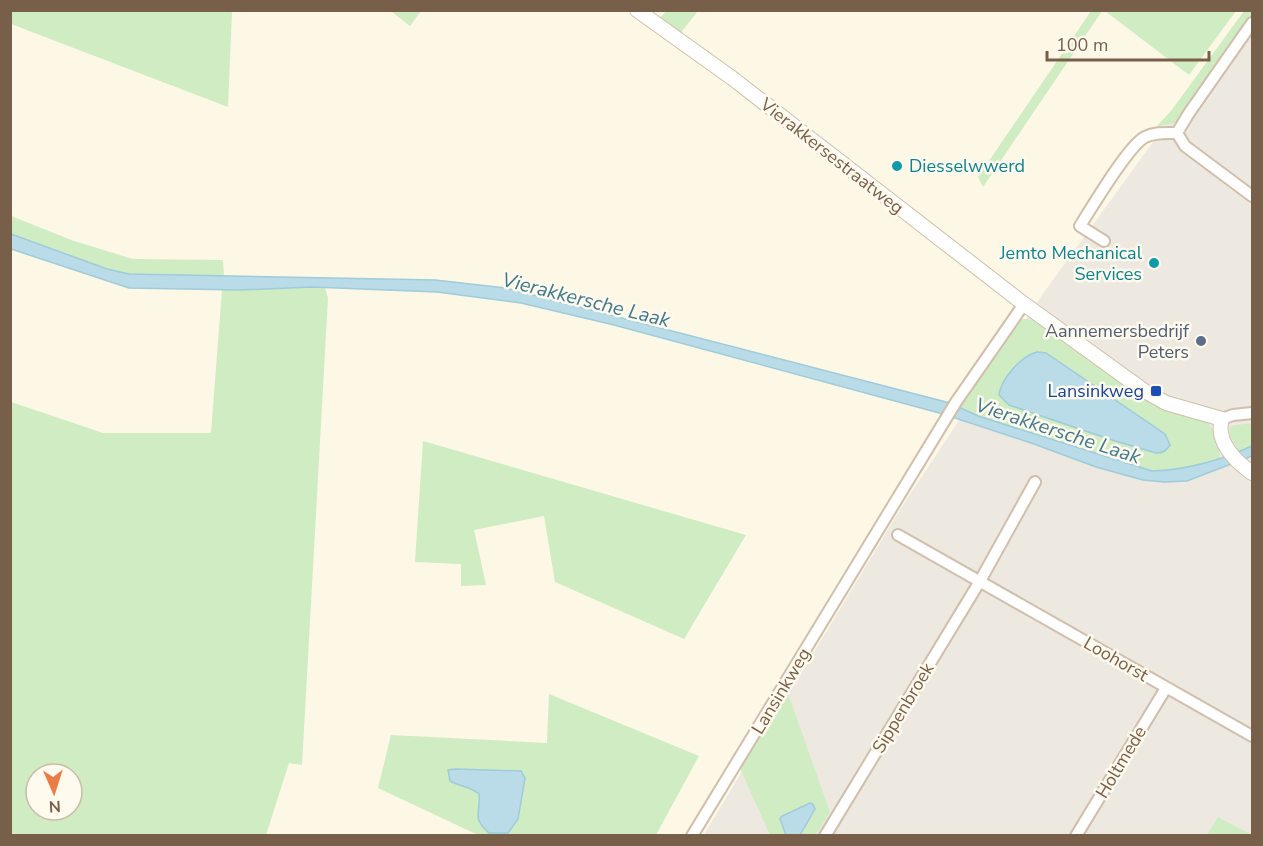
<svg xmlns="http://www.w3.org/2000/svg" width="1263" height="846" font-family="'Nunito Sans',sans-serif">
  <rect width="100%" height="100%" fill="#fdf7e6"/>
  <path fill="#ede8e0" d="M1248,11h4v824l-549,1 198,-328 141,-213z"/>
  <path fill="#cfecc3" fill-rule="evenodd" d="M10,11h222l-4,96 -217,-83z
    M391,11h30l-11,15z
    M666,11h32l-16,20 1,4 -23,-17z
    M1091,11h11l-119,176 -5,-10z
    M1105,11h131l-47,64z
    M1244,11h8v5l-73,101 -5,6 -18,4 15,-16z
    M11,216l63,25 59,18 90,1 1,16 -95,-2 -22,-5 -96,-35z
    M312,287l13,1 3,10 -26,467 -13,-2 -23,72 -255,1v-434l92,31h108l11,-143zM36,774h36v36h-36z
    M1023,319l15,1 167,100c10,9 16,24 14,38l-37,11 -30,2 -174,-55 -28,-13 68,-81zM1088,380l31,24 37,49 -44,-13 -103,-35z
    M1252,423v23l-13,6 -9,-17v-9z
    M423,441l323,94 -62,104 -129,-57 -11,-66 -70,14 12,55 -25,1v-22l-46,-2z
    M786,688l44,124 -14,23h-46l-31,-69z
    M549,694l150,62 -43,79h-178l-100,-47 13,-53 156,8z
    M1218,817l34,18h-45z"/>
  <path fill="#b9dce8" stroke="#9fcbda" stroke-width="1.5" d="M11,234l96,35 22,5 306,6 71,8 444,115 28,13 174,55c35,-1 69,-11 100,-25v10l-65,25 -23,1 -21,-2 -47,-13 -62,-23 -91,-30 -329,-89 -93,-22 -84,-11 -125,-5 -73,3 -110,-2 -118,-39z
    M1037,352l9,1 119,81 5,11c-4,6 -7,8 -14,8l-44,-13 -103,-35 -10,-10c2,-16 22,-39 38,-43z
    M455,769l66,2 4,7 -7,41 -10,14h-19c-18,-16 -8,-19 -10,-39 -8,-7 -20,-8 -29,-13l-2,-11z
    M810,803l3,1 2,5 -15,26h-14l-6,-16 2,-3z"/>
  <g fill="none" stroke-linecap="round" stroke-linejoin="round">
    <g stroke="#d0bfab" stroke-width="14">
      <path id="minor" d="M1252,23l-63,90 -12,20 8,13 67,50
        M1104,241l-24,-15c12,-19 48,-80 65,-89 10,-5 21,-4 32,-4
        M1222,419l11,-4 19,-2
        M898,535l354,201
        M692,836l264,-434 68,-98
        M825,836l155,-255 55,-99
        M1076,836l90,-148"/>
    </g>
    <g stroke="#d0bfab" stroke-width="16">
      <path id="tertiary" d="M637,10l95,68 292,226 119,86 23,13 56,16c-7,22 13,42 30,54"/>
    </g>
    <use href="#minor" stroke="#fff" stroke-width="10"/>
    <use href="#tertiary" stroke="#fff" stroke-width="14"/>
  </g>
  <g fill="#0f9aa8" stroke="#fffaed" stroke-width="2">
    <circle cx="897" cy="166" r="6"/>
    <circle cx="1154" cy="263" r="6"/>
  </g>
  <circle fill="#5c6f8a" stroke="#fffaed" stroke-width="2" cx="1201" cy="341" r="6"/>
  <rect fill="#1a4fb4" stroke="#fffaed" stroke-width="2" x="1150" y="385" width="12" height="12" rx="3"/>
  <g text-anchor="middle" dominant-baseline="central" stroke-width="5" stroke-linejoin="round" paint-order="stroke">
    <g font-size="18" fill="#785f49" stroke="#fffaed">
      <text transform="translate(832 156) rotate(38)">Vierakkersestraatweg</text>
      <text transform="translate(1116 659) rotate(30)">Loohorst</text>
      <text transform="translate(781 691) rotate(-59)">Lansinkweg</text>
      <text transform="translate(903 708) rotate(-59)">Sippenbroek</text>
      <text transform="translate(1121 762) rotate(-59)">Holtmede</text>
    </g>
    <g font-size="18" fill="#0d838f" stroke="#fffaed" text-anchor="start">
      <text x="909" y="166">Diesselwwerd</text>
      <text x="1142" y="253" text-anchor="end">Jemto Mechanical<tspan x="1142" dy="21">Services</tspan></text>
    </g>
    <g font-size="18" fill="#4e5e75" stroke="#fffaed" text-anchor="end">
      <text x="1189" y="331">Aannemersbedrijf<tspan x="1189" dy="21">Peters</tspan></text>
    </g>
    <g font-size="18" fill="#164399" stroke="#fffaed" text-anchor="end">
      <text x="1144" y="391">Lansinkweg</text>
    </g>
    <g font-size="20" font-style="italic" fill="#41788c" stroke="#fffaed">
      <text transform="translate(586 300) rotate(14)">Vierakkersche Laak</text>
      <text transform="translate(1058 431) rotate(18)">Vierakkersche Laak</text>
    </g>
  </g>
  <rect width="1263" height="846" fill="none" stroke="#785f49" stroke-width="24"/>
  <g transform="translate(54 792) rotate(177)"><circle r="28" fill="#fffaed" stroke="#c9bcab" stroke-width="1.5"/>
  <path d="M0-4.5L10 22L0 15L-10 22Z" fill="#ec7c46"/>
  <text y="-9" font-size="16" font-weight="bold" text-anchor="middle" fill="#785f49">N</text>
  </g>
  <path d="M1047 51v9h162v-9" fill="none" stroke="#785f49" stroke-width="3"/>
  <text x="1056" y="51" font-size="18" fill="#785f49" stroke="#fffaed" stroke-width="4.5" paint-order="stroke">100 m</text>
</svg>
